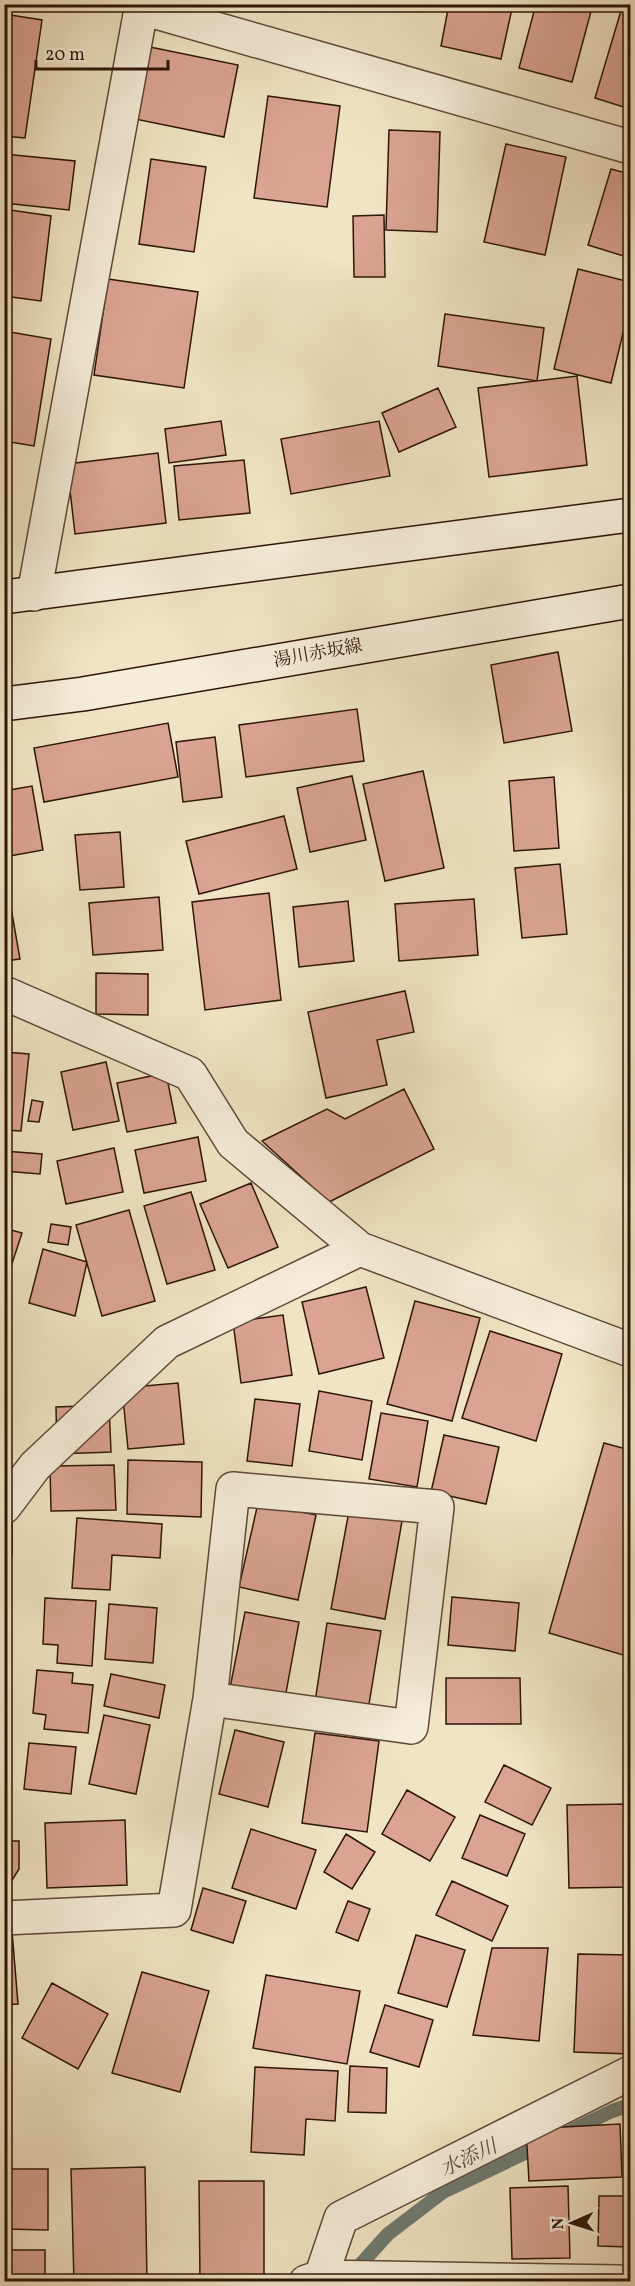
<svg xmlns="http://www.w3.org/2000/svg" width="635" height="2286" font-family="Vollkorn,'Noto Serif JP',serif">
  <rect width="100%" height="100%" fill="#f0e4c4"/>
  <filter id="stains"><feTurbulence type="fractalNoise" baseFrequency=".00333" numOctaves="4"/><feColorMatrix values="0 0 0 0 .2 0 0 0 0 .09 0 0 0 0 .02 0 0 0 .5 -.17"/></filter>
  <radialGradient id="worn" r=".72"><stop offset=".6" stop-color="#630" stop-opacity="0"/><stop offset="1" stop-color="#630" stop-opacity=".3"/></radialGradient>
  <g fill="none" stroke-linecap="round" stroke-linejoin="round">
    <path stroke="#6f7a70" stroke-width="14" d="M566,2133l46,-22 18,-6
      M351,2275l37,-41 55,-42 101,-48"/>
  </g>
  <path fill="#daa393" stroke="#2e1508" stroke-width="1.5" d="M449,4h64l-12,55 -60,-13z
    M536,4h57l-21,78 -53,-14z
    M623,4h7v105l-35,-11z
    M4,14l38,6 -17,118 -21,-2z
    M150,47l88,18 -14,72 -89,-18z
    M268,96l72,10 -13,101 -73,-9z
    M389,130l51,2 -3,100 -51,-2z
    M506,144l60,13 -21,98 -61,-13z
    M4,154l71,7 -6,49 -65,-7z
    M151,159l55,8 -12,85 -55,-8z
    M611,169l19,5v84l-42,-13z
    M10,210l41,6 -10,85 -37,-5v-45z
    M384,215l1,62h-31l-1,-61z
    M578,269l52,13v22l-19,79 -57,-14z
    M108,279l90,13 -14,96 -90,-13z
    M445,314l99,14 -7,53 -99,-15z
    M4,331l47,8 -17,107 -30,-5z
    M577,376l10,89 -98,12 -11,-89z
    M438,388l18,39 -57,25 -17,-39z
    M221,421l5,34 -57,8 -4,-34z
    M379,421l11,55 -99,18 -10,-55z
    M158,453l8,70 -91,11 -8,-70z
    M244,460l6,53 -71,7 -5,-54z
    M558,652l14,79 -68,12 -13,-78z
    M357,709l7,52 -118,16 -7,-52z
    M168,723l10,54 -134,25 -10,-54z
    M215,737l7,60 -39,5 -7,-60z
    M423,771l21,97 -59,13 -22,-97z
    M352,776l14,64 -56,12 -13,-64z
    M554,777l5,71 -45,3 -5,-70z
    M32,786l11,64 -39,7v-66z
    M284,816l13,53 -98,25 -13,-53z
    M120,832l4,55 -44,3 -5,-55z
    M560,864l7,70 -45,4 -7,-70z
    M4,868l16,91 -16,2z
    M269,893l12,107 -76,10 -13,-108z
    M159,897l4,53 -70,5 -4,-52z
    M474,899l4,56 -79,6 -4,-57z
    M348,901l6,60 -55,6 -6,-60z
    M96,973l52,1v41l-52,-1z
    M405,991l9,41 -37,8 10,45 -61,13 -18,-86z
    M4,1052l25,2 -8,77 -17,-1z
    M106,1062l13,59 -46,9 -12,-58z
    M166,1073l10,50 -49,9 -10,-49z
    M404,1089l30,60 -105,53 -67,-61 65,-32 18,10z
    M32,1100l11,2 -4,20 -11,-1z
    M198,1137l8,44 -62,12 -9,-43z
    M114,1148l9,44 -57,12 -9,-43z
    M4,1151l38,3 -2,20 -36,-3z
    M251,1183l27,64 -50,21 -28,-64z
    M191,1192l24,78 -48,14 -23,-78z
    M129,1210l26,91 -53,15 -26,-91z
    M51,1224l20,3 -3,18 -20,-3z
    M4,1228l18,5 -18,55z
    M43,1249l44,13 -12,54 -46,-13z
    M366,1287l18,71 -65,16 -17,-72z
    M415,1301l65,17 -28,103 -65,-17z
    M283,1315l9,60 -51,8 -8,-61z
    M490,1331l72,23 -26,87 -74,-23z
    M178,1383l6,61 -56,5 -6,-61z
    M319,1391l53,10 -10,59 -53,-9z
    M255,1399l45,5 -8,62 -45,-5z
    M109,1405l2,47 -54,2 -1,-47z
    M381,1413l47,8 -11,66 -48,-8z
    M444,1435l55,12 -13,57 -55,-12z
    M604,1443l26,7v207l-81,-24z
    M128,1460l74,2 -1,55 -74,-3z
    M114,1465l2,45 -65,1 -1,-45z
    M258,1503l58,12 -18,85 -59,-13z
    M349,1511l53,10 -17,98 -54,-10z
    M4,1513h8v42h-8z
    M77,1518l85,6 -2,34 -48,-3 -2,35 -38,-2z
    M452,1597l67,6 -4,48 -67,-6z
    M45,1598l51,3 -4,65 -35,-3 1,-18 -15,-1z
    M109,1604l48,4 -4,55 -48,-4z
    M245,1612l54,10 -14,76 -55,-10z
    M327,1623l54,8 -13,79 -53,-8z
    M37,1670l36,3 -1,10 21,2 -5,48 -44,-4 2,-14 -13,-2z
    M111,1674l54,11 -6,33 -55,-12z
    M446,1678h74l1,46h-75z
    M104,1715l46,10 -14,69 -47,-10z
    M235,1730l49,12 -16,65 -49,-13z
    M315,1733l64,8 -12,91 -65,-9z
    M29,1743l47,4 -5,47 -47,-5z
    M504,1765l47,23 -19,37 -47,-23z
    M407,1790l48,27 -25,44 -48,-27z
    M630,1804v83l-61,1 -2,-83z
    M480,1815l45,19 -18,42 -45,-18z
    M125,1820l2,65 -80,3 -2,-65z
    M251,1829l65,21 -20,59 -64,-21z
    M346,1834l29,18 -23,37 -28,-17z
    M4,1841h15v28l-15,24z
    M452,1881l56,25 -16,35 -56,-26z
    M203,1888l43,13 -13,42 -42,-13z
    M348,1901l22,8 -12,32 -22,-9z
    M12,1931l6,73 -14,1v-73z
    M416,1935l49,15 -18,57 -49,-14z
    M492,1948h56l-9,93 -66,-6z
    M578,1954l52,1v99l-56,-2z
    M142,1972l67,19 -29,101 -68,-19z
    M266,1975l94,16 -13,73 -94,-16z
    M52,1983l56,31 -30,55 -56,-31z
    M385,2005l48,15 -14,47 -49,-15z
    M350,2066l37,2 -1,45 -38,-1z
    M255,2067l83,4 -3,50 -29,-2 -2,36 -53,-3z
    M620,2124l2,53 -93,4 -3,-52z
    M145,2167l2,115h-73l-3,-113z
    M4,2169h44v61l-44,-1z
    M199,2181h65v101h-64z
    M568,2186l2,72 -58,1 -2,-71z
    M599,2196h31v51l-32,-1z
    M4,2250h41v32h-41z"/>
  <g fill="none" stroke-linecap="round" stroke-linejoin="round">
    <g stroke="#5e4937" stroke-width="36">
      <path id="street" d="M142,8l488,139
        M34,594l108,-590
        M4,993l186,81 43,69 127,106 270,101
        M4,1507l31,-41 132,-124 193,-93
        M4,1918l170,-8 36,-211 23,-210 204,18 -26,220 -201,-28
        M306,2282l15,-5 298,5
        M317,2282l4,-5 20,-59 289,-145"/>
    </g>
    <g stroke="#2e1508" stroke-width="36">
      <path id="secondary" d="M4,597l626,-82
        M4,704l79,-10 547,-93"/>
    </g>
    <use href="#street" stroke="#f5edd9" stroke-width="33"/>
    <use href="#secondary" stroke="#f5edd9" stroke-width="33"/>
  </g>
  <g text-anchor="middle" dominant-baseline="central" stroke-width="5" stroke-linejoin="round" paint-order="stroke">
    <g font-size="18" fill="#2e1508" stroke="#f5edd9">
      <text transform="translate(318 654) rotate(-10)">湯川赤坂線</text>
    </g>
    <g font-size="20" font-style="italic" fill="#545045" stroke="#f5edd9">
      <text transform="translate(469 2159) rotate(-25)">水添川</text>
    </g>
  </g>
  <rect width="635" height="2286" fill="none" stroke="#f0e4c4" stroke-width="24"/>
  <rect x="6" y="6" width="623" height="2274" fill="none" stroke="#2e1508" stroke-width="3"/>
  <rect x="12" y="12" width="611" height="2262" fill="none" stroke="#2e1508" stroke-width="1.5"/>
  <g transform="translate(572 2223) rotate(267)" stroke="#f5edd9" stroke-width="4.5" paint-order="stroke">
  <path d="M0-4.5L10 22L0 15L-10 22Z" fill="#2e1508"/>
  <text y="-9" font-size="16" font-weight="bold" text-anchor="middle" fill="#2e1508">N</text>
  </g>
  <path d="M36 60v9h132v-9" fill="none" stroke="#2e1508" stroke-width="3"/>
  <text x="45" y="60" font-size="18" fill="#2e1508" stroke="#f5edd9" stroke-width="4.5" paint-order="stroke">20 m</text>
  <rect width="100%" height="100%" filter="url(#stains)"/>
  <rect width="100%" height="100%" fill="url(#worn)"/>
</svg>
